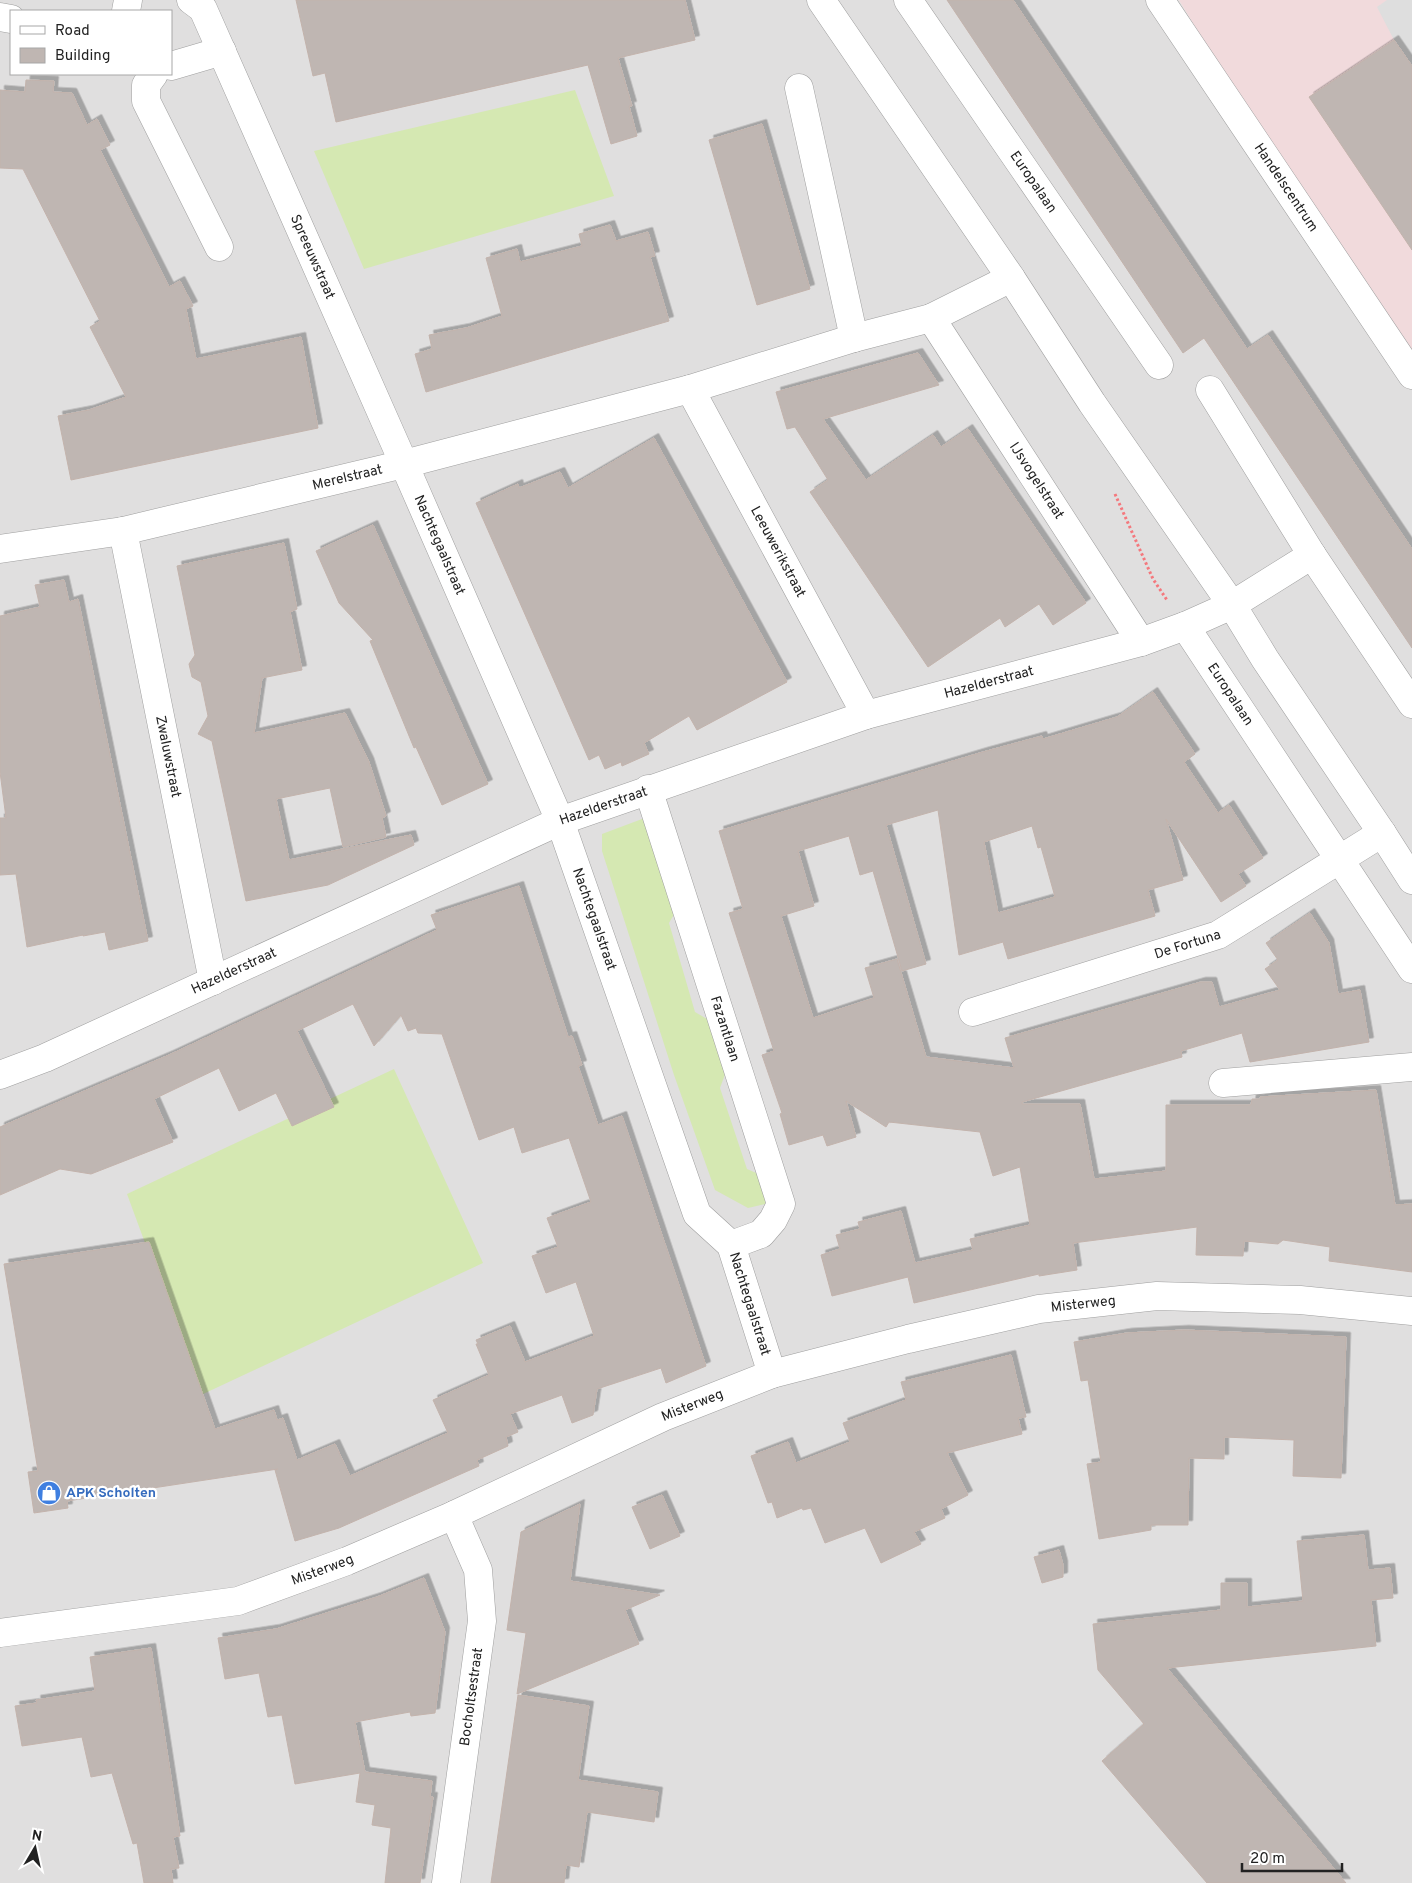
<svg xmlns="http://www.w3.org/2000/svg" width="1412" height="1883" font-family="Overpass,sans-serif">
  <defs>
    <filter id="shadow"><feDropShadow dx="4.5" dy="-4.5" stdDeviation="0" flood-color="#0004"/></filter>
  </defs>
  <rect width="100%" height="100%" fill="#f1ede9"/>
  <path fill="#e0dfdf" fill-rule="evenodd" d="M0,0h1179l233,387v1496h-1412zM11,11h160v63h-160z"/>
  <path fill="#f1dadc" d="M1179,0h233v387z"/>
  <path fill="#d5e8b2" d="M575,90l39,106 -250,73 -50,-118z
    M650,816l29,90 -10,17 26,89 19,11 13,46 -7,19 27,81 14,6 9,28 -22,5 -33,-18 -41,-115 -72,-224v-17z
    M394,1069l89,194 -282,132 -74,-201z"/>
  <path fill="#dedede" d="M1387,0h25v66l-18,-26 -17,-33z"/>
  <path fill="#bfb6b2" stroke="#c3b3ac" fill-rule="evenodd" filter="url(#shadow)" d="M296,0h389l10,40 -77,18 14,48h-3l8,30 -26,8 -23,-79 -252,57 -11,-49 -12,3z
    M947,0h66l234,349 21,-14 144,214v99l-208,-310 -21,15z
    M1394,40l18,26v184l-103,-153z
    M26,80l28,1 -1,11 19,1 15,32 10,-6 13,26 -10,5 69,137 11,-6 13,25 -7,3 10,50 105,-22 17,91 -247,52 -13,-64 31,-6 37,-13 -36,-70 10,-6 -77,-152 -23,-1v-78l25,2z
    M762,124l48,165 -53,16 -48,-165z
    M610,225l6,16 32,-9 7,24 -5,1 19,64 -243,71 -11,-38 17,-5 -3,-14 37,-7 36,-12 -16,-58 31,-9 3,13 62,-16 -3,-12z
    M918,353l21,32 -116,34 43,61 67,-45 8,12 27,-18 118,174 -33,22 -14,-21 -34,23 -5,-9 -72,49 -118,-175 18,-12 -33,-53 -8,2 -11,-37z
    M654,438l133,244 -90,48 -8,-14 -45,27 5,11 -27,12 -1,-4 -16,7 -6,-14 -10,5 -113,-257 42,-19 1,4 41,-16 8,16z
    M373,525l115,259 -46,21 -26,-58 -2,1 -44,-107 3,-1 -34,-37 -23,-52z
    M284,543l13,66 -7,3 12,58 -40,8 -8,55 91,-20 24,49 17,54 -4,2 4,19 -43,10 -13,-59 -54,11 13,61 122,-25 3,10 -86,40 -82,16 -34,-160 -14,-7 10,-18 -7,-34 -9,-5 -3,-13 6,-9 -18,-89z
    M64,580l5,22 9,-3 70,342 -39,9 -4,-18 -22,4v-1l-56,12 -11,-73 -16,1v-57h6l-6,-46v-156l40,-9 -5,-22z
    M1153,692l42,62 -11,8 34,51 11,-8 34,53 -25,16 8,12 -25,16 -55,-83 17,61 -35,10 7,26 -147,43 -5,-17 -44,13 -21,-145 -52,15 40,139 -24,7 -29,-100 -13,4 -11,-39 -51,15 16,55 -33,10 32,102 61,-20 -9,-30 32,-9 29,98 88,11 -9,-30 196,-56h11l7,25 61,-17 -15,-21 13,-9 -12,-17 44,-30 19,30 9,51 22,-4 9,52 -119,20 -8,-29 -61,18 1,6 -160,45v2h58l14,75 72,-8v-66h85l1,-6h9l-1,-2 116,-7 19,115 17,-1v68l-83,-11 1,-14 -47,-7 -5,4 -34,-3 -1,15 -47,-1 1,-28 -124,16 4,27 -38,6v-2l-125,29 -6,-26 -76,19 -11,-41 19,-6 -4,-14 24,-6 -2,-7 43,-11 14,52 58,-13 -3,-11 60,-14 -10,-58 -27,9 -13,-44 -91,-10 -3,5 -40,-26 10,36 -29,9 -4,-11 -34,10 -9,-31 2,-1 -20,-58 12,-4 -45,-138 14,-4 -24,-78 264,-79 59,-16 1,3 74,-22zM1032,826l6,22 3,-1 14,50 -57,16 -14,-71z
    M519,886l49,151 4,-1 10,29 -4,1 20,59 24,-9 84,250 -40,17 -5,-15 -64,21 -4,26 -21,8 -10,-28 -52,19 8,18 -12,5 2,9 -31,14 2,6 -140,62 -44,13 -20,-71 3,-1 -211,32 1,7 -34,5 -6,-41 10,-1 -34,-207 145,-22 66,187 59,-19 3,10 6,-2 14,42 38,-16 15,32 98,-43 -15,-33 56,-25 -13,-31h2l-2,-4 34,-14 15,36 69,-26 -18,-54 -30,11 -14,-37 26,-9 -11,-29 44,-16 -22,-64 -47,15 -8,-26 -35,13 -37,-106 -24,-1 -2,-5 -8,3 -7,-16 -27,31 -21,-42 -56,27 37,76 -42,19 -16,-33 -37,18 -20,-43 -65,31 19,43 -82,32 -31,-5 -60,26v-68l169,-72 268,-125 -6,-15z
    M1184,1330l162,7 -5,141 -48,-2 1,-36 -70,-3v22l-35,-1 -1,67h-37v5l-52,9 -12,-75 14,-2 -13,-82 -7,1 -7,-39 53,-9z
    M1011,1355l15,62 -8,1 4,16 -75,19 21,42 -27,14 4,9 -31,14 7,12 -40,19 -16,-35 -40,15 -14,-35 -8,2 -1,-2 -25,10 -5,-16 -4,1 -17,-47 37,-14 8,21 54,-21 -7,-19 63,-23 -5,-18z
    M662,1495l18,41 -30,13 -18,-42z
    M580,1504l-10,77 90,14 -35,15 14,34 -122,50 9,-61 -19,-3 14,-98z
    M1364,1535l4,35 22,-2 3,30 -22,2 5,46 -209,22 179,215h-139l-105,-122 42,-37 -46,-54 -5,-46 128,-14v-27h26v24l56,-6 -6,-60z
    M1059,1550l4,15v12l-21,6 -8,-26z
    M424,1578l21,54 -10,81 -24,3 -1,-4 -55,10 10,50 67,9 -2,16h3l-13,86h-35l6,-55 -19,-3 3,-20 -19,-3 4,-29 -65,11 -13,-69 -14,2 -9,-44 -34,6 -7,-41 58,-9 101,-32z
    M151,1648l29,188 -7,1 6,31 -8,1 2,14h-29l-7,-40 -4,1 -21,-71 -21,4 -9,-40 -60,9 -7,-40 22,-3 -1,-3 59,-9 -5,-34z
    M518,1695l71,11 -11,74 80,12 -4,30 -67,-10 -8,55 -13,-2 -2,18h-73z"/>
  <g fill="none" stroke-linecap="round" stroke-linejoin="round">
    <g stroke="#9f9f9f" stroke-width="29">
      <g id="minor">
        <path id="s1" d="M191,0l12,9 201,455 156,357 137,393 34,31 41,129"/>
        <path d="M821,0l190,278 81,125 140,202 33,54 117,174 30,47"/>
        <path id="s2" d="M908,0l251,365"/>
        <path id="s3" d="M1160,0l252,375"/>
        <path d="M126,11l2,-11"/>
        <path d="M0,17l11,2"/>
        <path d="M171,66l51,-15"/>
        <path d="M154,74l-8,11v16l73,146"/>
        <path d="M799,88l55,250"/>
        <path id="s4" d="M931,318l210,324"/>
        <path id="s5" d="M690,389l176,326"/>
        <path d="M1210,390l102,165 100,149"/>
        <path id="s6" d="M123,531l90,450"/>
        <path id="s7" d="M0,549l123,-18 281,-67 286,-75 164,-51 77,-20 80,-40"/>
        <path id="s8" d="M1185,626l227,343"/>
        <path id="s9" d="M648,789l133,415 -8,16 -12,14 -30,11"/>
        <path id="s10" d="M973,1012l245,-77 164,-102"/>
        <path id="s11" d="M0,1075l45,-17 515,-237 306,-106 275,-73 44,-16 47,-21 80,-50"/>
        <path d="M1223,1083l189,-16"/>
        <path id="s12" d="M0,1633l238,-32 109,-40 107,-46 209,-98 109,-43 136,-35 131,-30 118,-13 143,4 112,11"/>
        <path id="s13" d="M446,1883l36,-262 -4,-51 -24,-55"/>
      </g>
    </g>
    <path stroke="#f4787d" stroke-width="3" stroke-dasharray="2.5 2.5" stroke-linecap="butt" d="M1115,494l38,85 14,21"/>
    <use href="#minor" stroke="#fff" stroke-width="28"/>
  </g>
  <defs>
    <g id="shop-disc" transform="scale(1.25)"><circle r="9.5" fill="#3f7fe0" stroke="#fff"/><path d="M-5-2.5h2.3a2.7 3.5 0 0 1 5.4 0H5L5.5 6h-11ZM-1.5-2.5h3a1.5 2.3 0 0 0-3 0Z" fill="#fff"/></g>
  </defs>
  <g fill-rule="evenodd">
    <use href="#shop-disc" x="49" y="1493"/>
  </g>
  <g text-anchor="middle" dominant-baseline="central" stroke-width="4.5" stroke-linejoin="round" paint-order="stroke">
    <g font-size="14" fill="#222" stroke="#fff">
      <text stroke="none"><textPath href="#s2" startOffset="221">Europalaan</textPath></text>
      <text stroke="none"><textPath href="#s3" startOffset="226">Handelscentrum</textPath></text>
      <text stroke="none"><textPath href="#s1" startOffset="286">Spreeuwstraat</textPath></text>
      <text stroke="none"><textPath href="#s7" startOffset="355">Merelstraat</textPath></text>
      <text stroke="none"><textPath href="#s4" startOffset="194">IJsvogelstraat</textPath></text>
      <text stroke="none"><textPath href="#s1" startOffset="601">Nachtegaalstraat</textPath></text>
      <text stroke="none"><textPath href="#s5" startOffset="185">Leeuwerikstraat</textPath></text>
      <text stroke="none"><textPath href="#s11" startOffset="1066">Hazelderstraat</textPath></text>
      <text stroke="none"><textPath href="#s8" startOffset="82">Europalaan</textPath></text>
      <text stroke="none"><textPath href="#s6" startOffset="230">Zwaluwstraat</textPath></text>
      <text stroke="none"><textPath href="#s11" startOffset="661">Hazelderstraat</textPath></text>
      <text stroke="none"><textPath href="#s1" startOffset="1006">Nachtegaalstraat</textPath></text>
      <text stroke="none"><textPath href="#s10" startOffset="225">De Fortuna</textPath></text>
      <text stroke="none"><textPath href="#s11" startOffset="256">Hazelderstraat</textPath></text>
      <text stroke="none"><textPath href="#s9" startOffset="252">Fazantlaan</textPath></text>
      <text stroke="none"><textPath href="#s1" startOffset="1426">Nachtegaalstraat</textPath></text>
      <text stroke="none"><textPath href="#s12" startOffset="1140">Misterweg</textPath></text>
      <text stroke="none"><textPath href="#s12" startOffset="735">Misterweg</textPath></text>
      <text stroke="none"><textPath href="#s12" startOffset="330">Misterweg</textPath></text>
      <text stroke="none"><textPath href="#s13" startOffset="188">Bocholtsestraat</textPath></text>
    </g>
    <g font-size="14" font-weight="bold" fill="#366cbe" stroke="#fff" text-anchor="start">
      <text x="66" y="1493">APK Scholten</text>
    </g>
  </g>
  <rect x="10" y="10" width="162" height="65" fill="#ffffff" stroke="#a7a7a7"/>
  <rect x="20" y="26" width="25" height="8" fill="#ffffff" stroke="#a7a7a7"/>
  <text x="55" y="35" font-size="15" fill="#222222">Road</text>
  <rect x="20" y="48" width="25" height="15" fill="#bfb6b2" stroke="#a7a7a7"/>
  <text x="55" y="60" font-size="15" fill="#222222">Building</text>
  <g transform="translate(35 1848) rotate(9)" stroke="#ffffff" stroke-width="4" paint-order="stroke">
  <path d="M0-4L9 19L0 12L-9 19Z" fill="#222222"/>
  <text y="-8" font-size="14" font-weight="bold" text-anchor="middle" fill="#222222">N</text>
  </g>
  <path d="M1242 1863v8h100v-8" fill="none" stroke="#222222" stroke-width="2.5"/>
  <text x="1250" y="1863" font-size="15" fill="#222222" stroke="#ffffff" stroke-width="4" paint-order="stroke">20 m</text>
</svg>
